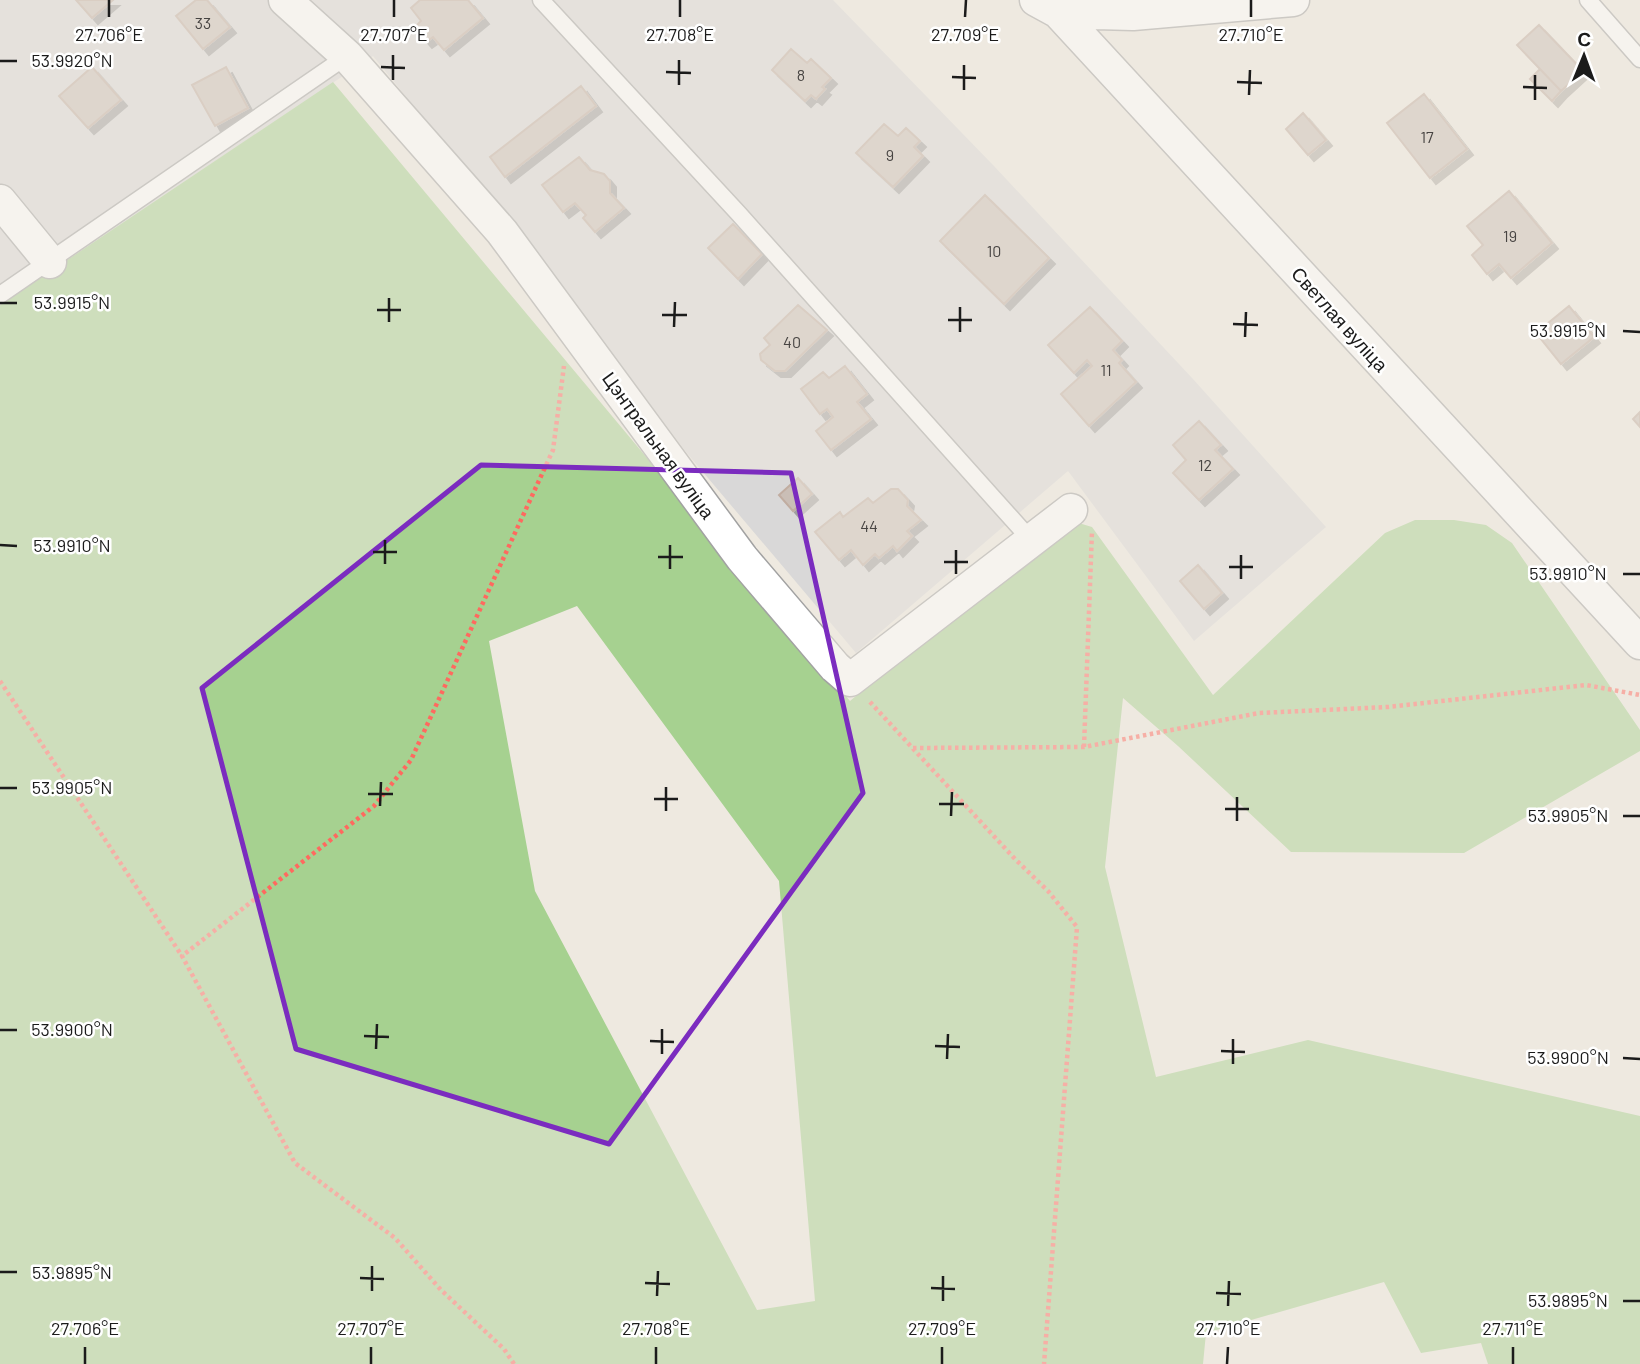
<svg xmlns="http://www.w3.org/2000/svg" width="1640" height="1364" font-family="Barlow,sans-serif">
  <defs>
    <filter id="shadow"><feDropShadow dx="6" dy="6" stdDeviation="0" flood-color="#0004"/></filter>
  </defs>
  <rect width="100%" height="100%" fill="#eee9e0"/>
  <path fill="#d9d8d8" d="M0,0h833l161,166 199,213 133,148 -132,114 -126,-170 -212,182 -170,-201 -99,-132 -214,-264 -373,249z"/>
  <path fill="#a6d190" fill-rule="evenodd" d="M333,82l517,619 210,-175 12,-5 20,6 121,168 172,-162 30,-13h39l32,5 26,18 128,187v21l-176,102 -173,-1 -113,-106 -55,-48 -18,169 51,210 152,-37 332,76v248h-152l-7,-21 -60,10 -37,-71 -178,51 -3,31h-1203v-1059zM577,606l202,275 36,420 -58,9 -222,-419 -46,-250z"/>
  <path fill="#cabeb6" stroke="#c1ada1" stroke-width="2" filter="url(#shadow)" d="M76,0h37l-21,18z
    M196,0h11l23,27 -27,22 -27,-33z
    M420,0h48l15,18 -39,32 -11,-13 -7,5 -12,-14 7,-7 -10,-13z
    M1539,25l44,46 -22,20 -44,-46z
    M791,49l16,14 4,-4 20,19 -9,9 3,2 -9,10 -5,-4 -6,6 -33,-31z
    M92,67l29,33 -33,28 -29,-32z
    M226,67l22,41 -33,18 -23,-41z
    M1540,69l21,22 -9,10 -22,-22z
    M581,86l15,20 -91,71 -15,-20z
    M1424,94l43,55 -37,29 -43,-55z
    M1303,113l23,27 -18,15 -22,-26z
    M884,124l14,12 8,-8 14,13 -6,6 9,9 -30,31 -37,-34z
    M579,157l11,13 14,4 6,7v12l14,15 -29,24 -12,-14 3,-3 -11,-12 -12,9 -21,-27z
    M1509,191l43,52 -41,35 -12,-14 -12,10 -15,-19 11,-10 -16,-19z
    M985,195l64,63 -45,46 -64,-63z
    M733,224l29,30 -24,25 -30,-31z
    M798,305l29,25 -42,41h-10l-14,-11 -1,-6 10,-9 -6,-7z
    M1569,306l25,31 -33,27 -25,-31z
    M1090,307l32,34 -9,9 9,10 -3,3 17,19 -47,44 -28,-32 31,-28 -5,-6 -13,13 -26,-28z
    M845,366l22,28 -10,8 14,17 -40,31 -15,-19 17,-14 -6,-8 -7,5 -19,-25 22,-17 6,6z
    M1640,412v15l-7,-8z
    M1199,421l22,24 -6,5 18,19 -34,31 -26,-27 13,-13 -13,-15z
    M798,478l14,16 -19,17 -14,-16z
    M891,489h7l10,11 -1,6 14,14 -14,11 5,5 -15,15 -4,-5 -14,12 -4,-4 -12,11 -12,-15 -12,10 -24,-28 25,-20 3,5 25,-19 5,5z
    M1198,565l24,28 -18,16 -24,-28z"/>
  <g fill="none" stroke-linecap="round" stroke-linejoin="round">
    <g stroke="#a2a2a2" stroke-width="19">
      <path id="lane" d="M541,0l198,214 291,325
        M1588,0l52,59
        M0,295l347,-239"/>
    </g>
    <g stroke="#a2a2a2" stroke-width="35">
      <path id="street" d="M285,0l62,56 155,176 240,326 93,109 15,13 221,-170
        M1036,0l22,12 582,631
        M1058,12l75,2 160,-14
        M0,201l50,61"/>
    </g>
    <path stroke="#ff695f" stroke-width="4.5" stroke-dasharray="3.5 3.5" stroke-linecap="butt" d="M0,681l182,275
      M870,702l145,157 33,32 29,36 -33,437
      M1084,747l8,-216
      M913,748l171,-1 175,-34 129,-6 198,-22 54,10
      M514,1364l-10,-15 -63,-59 -46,-52 -100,-75 -113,-207 192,-150 37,-46 142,-310 11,-84"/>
    <use href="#lane" stroke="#fff" stroke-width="16"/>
    <use href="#street" stroke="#fff" stroke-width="32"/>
  </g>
  <path d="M0 0H1640V1364H0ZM481,465l310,8 72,320 -254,351 -313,-95 -94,-361z" fill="#eee9e0" fill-opacity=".55" fill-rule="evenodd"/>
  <path fill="none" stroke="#7b2cbf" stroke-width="5" stroke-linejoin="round" d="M481,465l310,8 72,320 -254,351 -313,-95 -94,-361z"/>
  <path fill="none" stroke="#1b1b1b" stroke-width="2.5" d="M109,17v-17M394,17v-17M680,17v-17M965,17l1,-17M1251,17v-17M0,61h17M381,67l24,1M666,72l25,1M952,77l24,1M393,80v-25M1237,82l25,1M679,85v-25M1523,87l24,1M964,90v-25M1249,95l1,-25M1535,100v-25M0,303h17M377,310h24M662,315h25M948,320h24M389,322v-24M1233,324l25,1M674,327l1,-25M1623,331l17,1M960,332v-25M1245,337l1,-25M0,545l17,1M373,552h24M658,557h25M944,562h24M385,564v-24M1229,567h24M670,569v-24M956,574v-24M1623,574h17M1241,579v-24M0,788h17M368,794h25M654,799h24M939,804h25M380,806l1,-24M1225,809h24M666,811v-24M951,816l1,-24M1623,816h17M1237,821v-24M0,1030h17M364,1036l25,1M650,1041l24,1M935,1046l25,1M376,1049l1,-25M1221,1051l24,1M662,1054v-25M1623,1058l17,1M947,1059l1,-25M1233,1064v-25M0,1272h17M360,1278l24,1M645,1283l25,1M931,1288l24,1M372,1291v-25M1216,1293l25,1M657,1296l1,-25M943,1301v-25M1623,1301h17M1228,1306l1,-25M85,1364v-17M371,1364v-17M656,1364v-17M942,1364v-17M1227,1364l1,-17M1513,1364v-17"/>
  <g text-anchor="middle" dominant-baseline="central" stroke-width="5" stroke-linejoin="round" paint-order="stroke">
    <g font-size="16" fill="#474442">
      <text x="203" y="22">33</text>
      <text x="801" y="74">8</text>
      <text x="1427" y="136">17</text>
      <text x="890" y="154">9</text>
      <text x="1510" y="235">19</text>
      <text x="994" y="250">10</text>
      <text x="792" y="341">40</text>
      <text x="1106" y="369">11</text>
      <text x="1205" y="464">12</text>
      <text x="869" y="525">44</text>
    </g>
    <g font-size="19" fill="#1b1b1b" stroke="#fff">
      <text transform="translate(1340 319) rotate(48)">Светлая вуліца</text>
      <text transform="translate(659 445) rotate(54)">Цэнтральная вуліца</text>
    </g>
  </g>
  <g font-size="18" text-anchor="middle" fill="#1b1b1b" stroke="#fff" stroke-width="5" stroke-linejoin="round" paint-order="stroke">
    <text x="109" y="41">27.706°E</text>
    <text x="394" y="41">27.707°E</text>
    <text x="680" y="41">27.708°E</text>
    <text x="965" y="41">27.709°E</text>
    <text x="1251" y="41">27.710°E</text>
    <text x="72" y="67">53.9920°N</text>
    <text x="72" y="309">53.9915°N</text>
    <text x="1568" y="337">53.9915°N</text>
    <text x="72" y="552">53.9910°N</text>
    <text x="1568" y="580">53.9910°N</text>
    <text x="72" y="794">53.9905°N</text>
    <text x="1568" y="822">53.9905°N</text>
    <text x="72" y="1036">53.9900°N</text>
    <text x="1568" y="1064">53.9900°N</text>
    <text x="72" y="1279">53.9895°N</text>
    <text x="1568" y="1307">53.9895°N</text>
    <text x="85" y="1335">27.706°E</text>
    <text x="371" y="1335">27.707°E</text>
    <text x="656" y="1335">27.708°E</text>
    <text x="942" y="1335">27.709°E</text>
    <text x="1228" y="1335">27.710°E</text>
    <text x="1513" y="1335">27.711°E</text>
  </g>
  <g transform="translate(1584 56) rotate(1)" stroke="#ffffff" stroke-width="5" paint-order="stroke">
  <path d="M0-5L12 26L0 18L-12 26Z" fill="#1b1b1b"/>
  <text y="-10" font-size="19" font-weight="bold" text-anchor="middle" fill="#1b1b1b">С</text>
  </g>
</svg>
